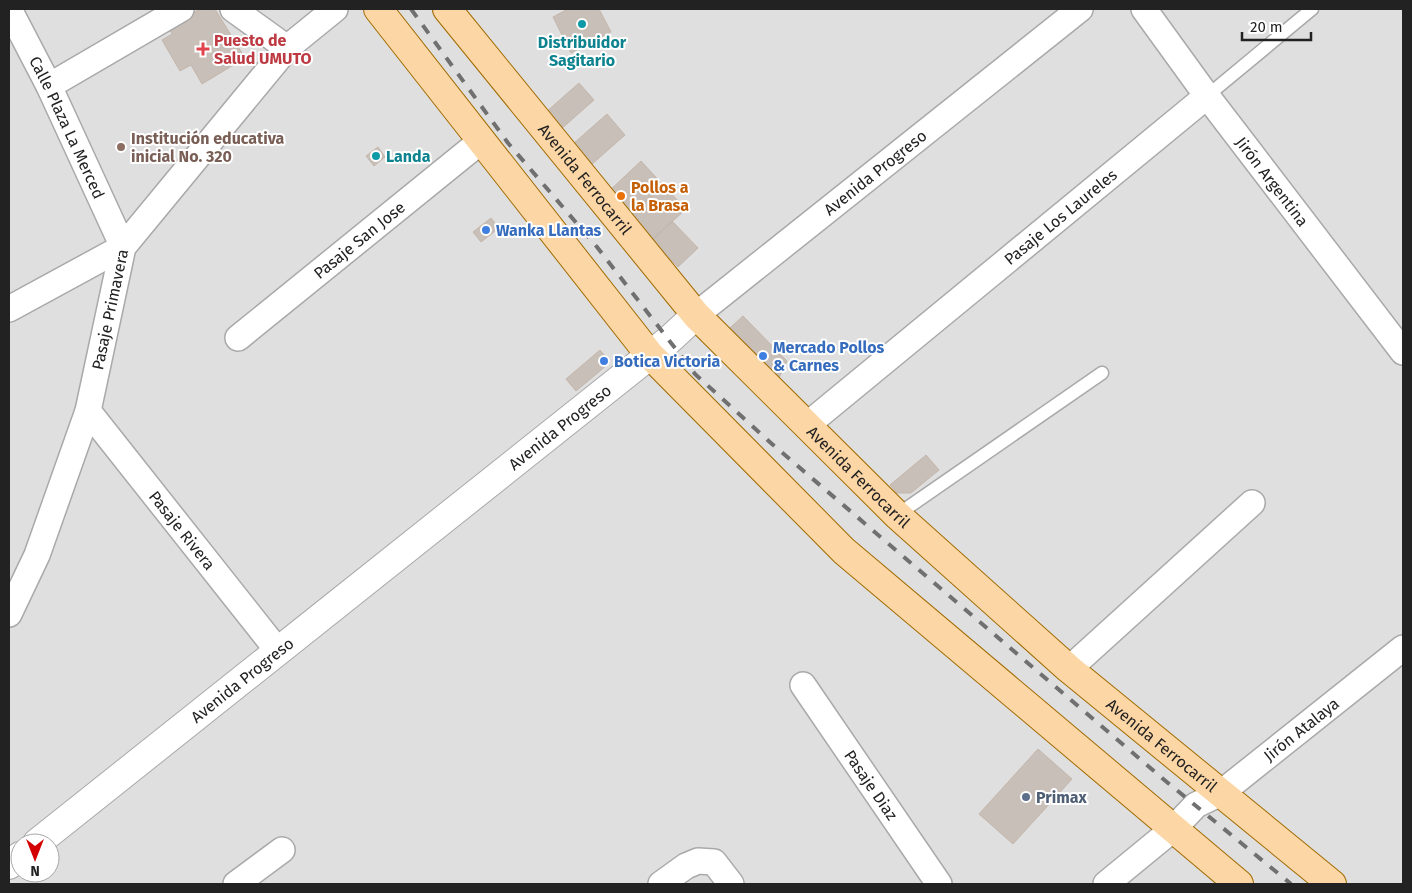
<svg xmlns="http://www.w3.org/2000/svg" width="1412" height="893" font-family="'Fira Sans',sans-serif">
  <rect width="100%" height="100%" fill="#f2efe9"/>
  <path fill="#e0dfdf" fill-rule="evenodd" d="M9,9h1394v875h-1394zM20,843h30v30h-30z"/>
  <path fill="#c7bfb8" stroke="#c4b6ab" d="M200,9h15l30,49 -43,26 -11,-19 -11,6 -18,-31 10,-6 -3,-7z
    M568,9h31l12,23 -40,21 -18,-36z
    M579,83l15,17 -34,30 -15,-17z
    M607,114l18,21 -34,30 -18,-21z
    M378,147l7,10 -11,9 -8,-10z
    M641,161l22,24 -34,31 -22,-23z
    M663,185l23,24 -34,31 -23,-24z
    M491,218l8,10 -18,14 -8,-10z
    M672,221l26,27 -20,19 -26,-27z
    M743,316l44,45 -8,17 -49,-50z
    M600,350l6,7 1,8 -31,26 -10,-12z
    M926,455l13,15 -28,23h-14l-7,-8z
    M1038,749l34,30 -59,65 -34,-30z"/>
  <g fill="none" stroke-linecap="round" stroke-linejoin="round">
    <g stroke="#a9a9a9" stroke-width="15">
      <path id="service" d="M1207,96l105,-87
        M897,515l205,-142"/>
    </g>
    <g stroke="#a9a9a9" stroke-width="28">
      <g id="minor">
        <path id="s1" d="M9,9l40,77 74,161 -114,62"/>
        <path d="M233,9l54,39"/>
        <path id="s2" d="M1144,9l63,87 196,256"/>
        <path d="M49,86l132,-77"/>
        <path id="s3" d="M696,315l384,-306"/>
        <path id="s4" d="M238,338l243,-197"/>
        <path id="s5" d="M88,411l190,240"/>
        <path id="s6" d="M807,425l400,-329"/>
        <path id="s7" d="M9,614l28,-59 51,-144 35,-164 164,-199 48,-39"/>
        <path d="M1069,669l183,-166"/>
        <path id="s8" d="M803,685l136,199"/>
        <path d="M236,884l46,-34"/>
        <path d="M661,884l25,-18 12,-5 16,1 17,22"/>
        <path id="s9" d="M1106,884l67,-55 23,-24 25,-12 182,-145"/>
      </g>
    </g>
    <g stroke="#a9a9a9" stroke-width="30">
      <g id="tertiary">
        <path id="s10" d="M37,843l632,-503 27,-25"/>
        <path d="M9,865l11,-9"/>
      </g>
    </g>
    <g stroke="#a06b00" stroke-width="30">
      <g id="primary">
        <path d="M378,9l271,345 195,197 395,333"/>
        <path id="s11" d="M447,9l249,306 201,200 172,154 263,215"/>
      </g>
    </g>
    <use href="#service" stroke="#fff" stroke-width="12"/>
    <use href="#minor" stroke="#fff" stroke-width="25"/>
    <use href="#tertiary" stroke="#fff" stroke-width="28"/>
    <use href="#primary" stroke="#fcd6a4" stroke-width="28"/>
    <path stroke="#707070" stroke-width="4" stroke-dasharray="10 10" stroke-linecap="butt" d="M411,9l97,134 89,104 98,127 77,70 390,334 129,106"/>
  </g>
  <g fill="#0f9aa8" stroke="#fff" stroke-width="2">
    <circle cx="582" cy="24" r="5"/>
    <circle cx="376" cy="156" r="5"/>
  </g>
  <path fill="#e0444e" stroke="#fff" stroke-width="2" d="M200.5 41.5h5v5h5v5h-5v5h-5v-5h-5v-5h5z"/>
  <circle fill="#8d6e63" stroke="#fff" stroke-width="2" cx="121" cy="147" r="5"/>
  <circle fill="#e8710a" stroke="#fff" stroke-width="2" cx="621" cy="196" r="5"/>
  <g fill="#3f7fe0" stroke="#fff" stroke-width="2">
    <circle cx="486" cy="230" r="5"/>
    <circle cx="763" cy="356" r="5"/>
    <circle cx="604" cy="361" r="5"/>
  </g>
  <circle fill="#5c6f8a" stroke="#fff" stroke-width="2" cx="1026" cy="797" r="5"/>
  <g text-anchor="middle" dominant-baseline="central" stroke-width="4" stroke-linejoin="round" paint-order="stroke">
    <g font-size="16" font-weight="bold" fill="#be3a42" stroke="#fff" text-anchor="start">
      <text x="214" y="40">Puesto de<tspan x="214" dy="18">Salud UMUTO</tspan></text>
    </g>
    <g font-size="16" font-weight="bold" fill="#0d838f" stroke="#fff">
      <text x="582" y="42">Distribuidor<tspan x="582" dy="18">Sagitario</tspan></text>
      <text x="386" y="156" text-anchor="start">Landa</text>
    </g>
    <g font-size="16" fill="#222" stroke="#fff">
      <text stroke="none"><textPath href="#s1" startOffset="132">Calle Plaza La Merced</textPath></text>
      <text stroke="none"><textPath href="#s3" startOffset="229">Avenida Progreso</textPath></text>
      <text stroke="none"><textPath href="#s11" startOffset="219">Avenida Ferrocarril</textPath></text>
      <text stroke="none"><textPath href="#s2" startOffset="215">Jirón Argentina</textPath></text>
      <text stroke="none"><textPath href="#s6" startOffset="328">Pasaje Los Laureles</textPath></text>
      <text stroke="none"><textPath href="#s4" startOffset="156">Pasaje San Jose</textPath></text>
      <text stroke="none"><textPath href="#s7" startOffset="322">Pasaje Primavera</textPath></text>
      <text stroke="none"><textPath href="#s10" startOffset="668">Avenida Progreso</textPath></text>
      <text stroke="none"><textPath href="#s11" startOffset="624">Avenida Ferrocarril</textPath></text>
      <text stroke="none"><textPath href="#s5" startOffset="152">Pasaje Rivera</textPath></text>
      <text stroke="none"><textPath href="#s10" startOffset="262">Avenida Progreso</textPath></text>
      <text stroke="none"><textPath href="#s9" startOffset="250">Jirón Atalaya</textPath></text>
      <text stroke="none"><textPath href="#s11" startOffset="1029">Avenida Ferrocarril</textPath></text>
      <text stroke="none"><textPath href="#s8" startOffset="121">Pasaje Diaz</textPath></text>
    </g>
    <g font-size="16" font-weight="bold" fill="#785e54" stroke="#fff" text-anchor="start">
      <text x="131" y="138">Institución educativa<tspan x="131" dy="18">inicial No. 320</tspan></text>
    </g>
    <g font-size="16" font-weight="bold" fill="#c56008" stroke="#fff" text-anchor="start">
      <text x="631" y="187">Pollos a<tspan x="631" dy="18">la Brasa</tspan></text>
    </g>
    <g font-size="16" font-weight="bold" fill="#366cbe" stroke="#fff" text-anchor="start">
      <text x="496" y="230">Wanka Llantas</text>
      <text x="773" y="347">Mercado Pollos<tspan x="773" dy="18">&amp; Carnes</tspan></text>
      <text x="614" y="361">Botica Victoria</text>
    </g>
    <g font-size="16" font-weight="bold" fill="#4e5e75" stroke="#fff" text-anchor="start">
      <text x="1036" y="797">Primax</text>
    </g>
  </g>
  <rect width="1412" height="893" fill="none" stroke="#222222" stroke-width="20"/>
  <g transform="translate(35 858) rotate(180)"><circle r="24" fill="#ffffff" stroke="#a7a7a7"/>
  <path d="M0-4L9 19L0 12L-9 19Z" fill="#d40000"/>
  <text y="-8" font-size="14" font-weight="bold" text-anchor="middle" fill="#222222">N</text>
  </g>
  <path d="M1242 32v8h69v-8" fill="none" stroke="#222222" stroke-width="2.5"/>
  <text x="1250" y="32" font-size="15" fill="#222222" stroke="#ffffff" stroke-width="4" paint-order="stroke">20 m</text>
</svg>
